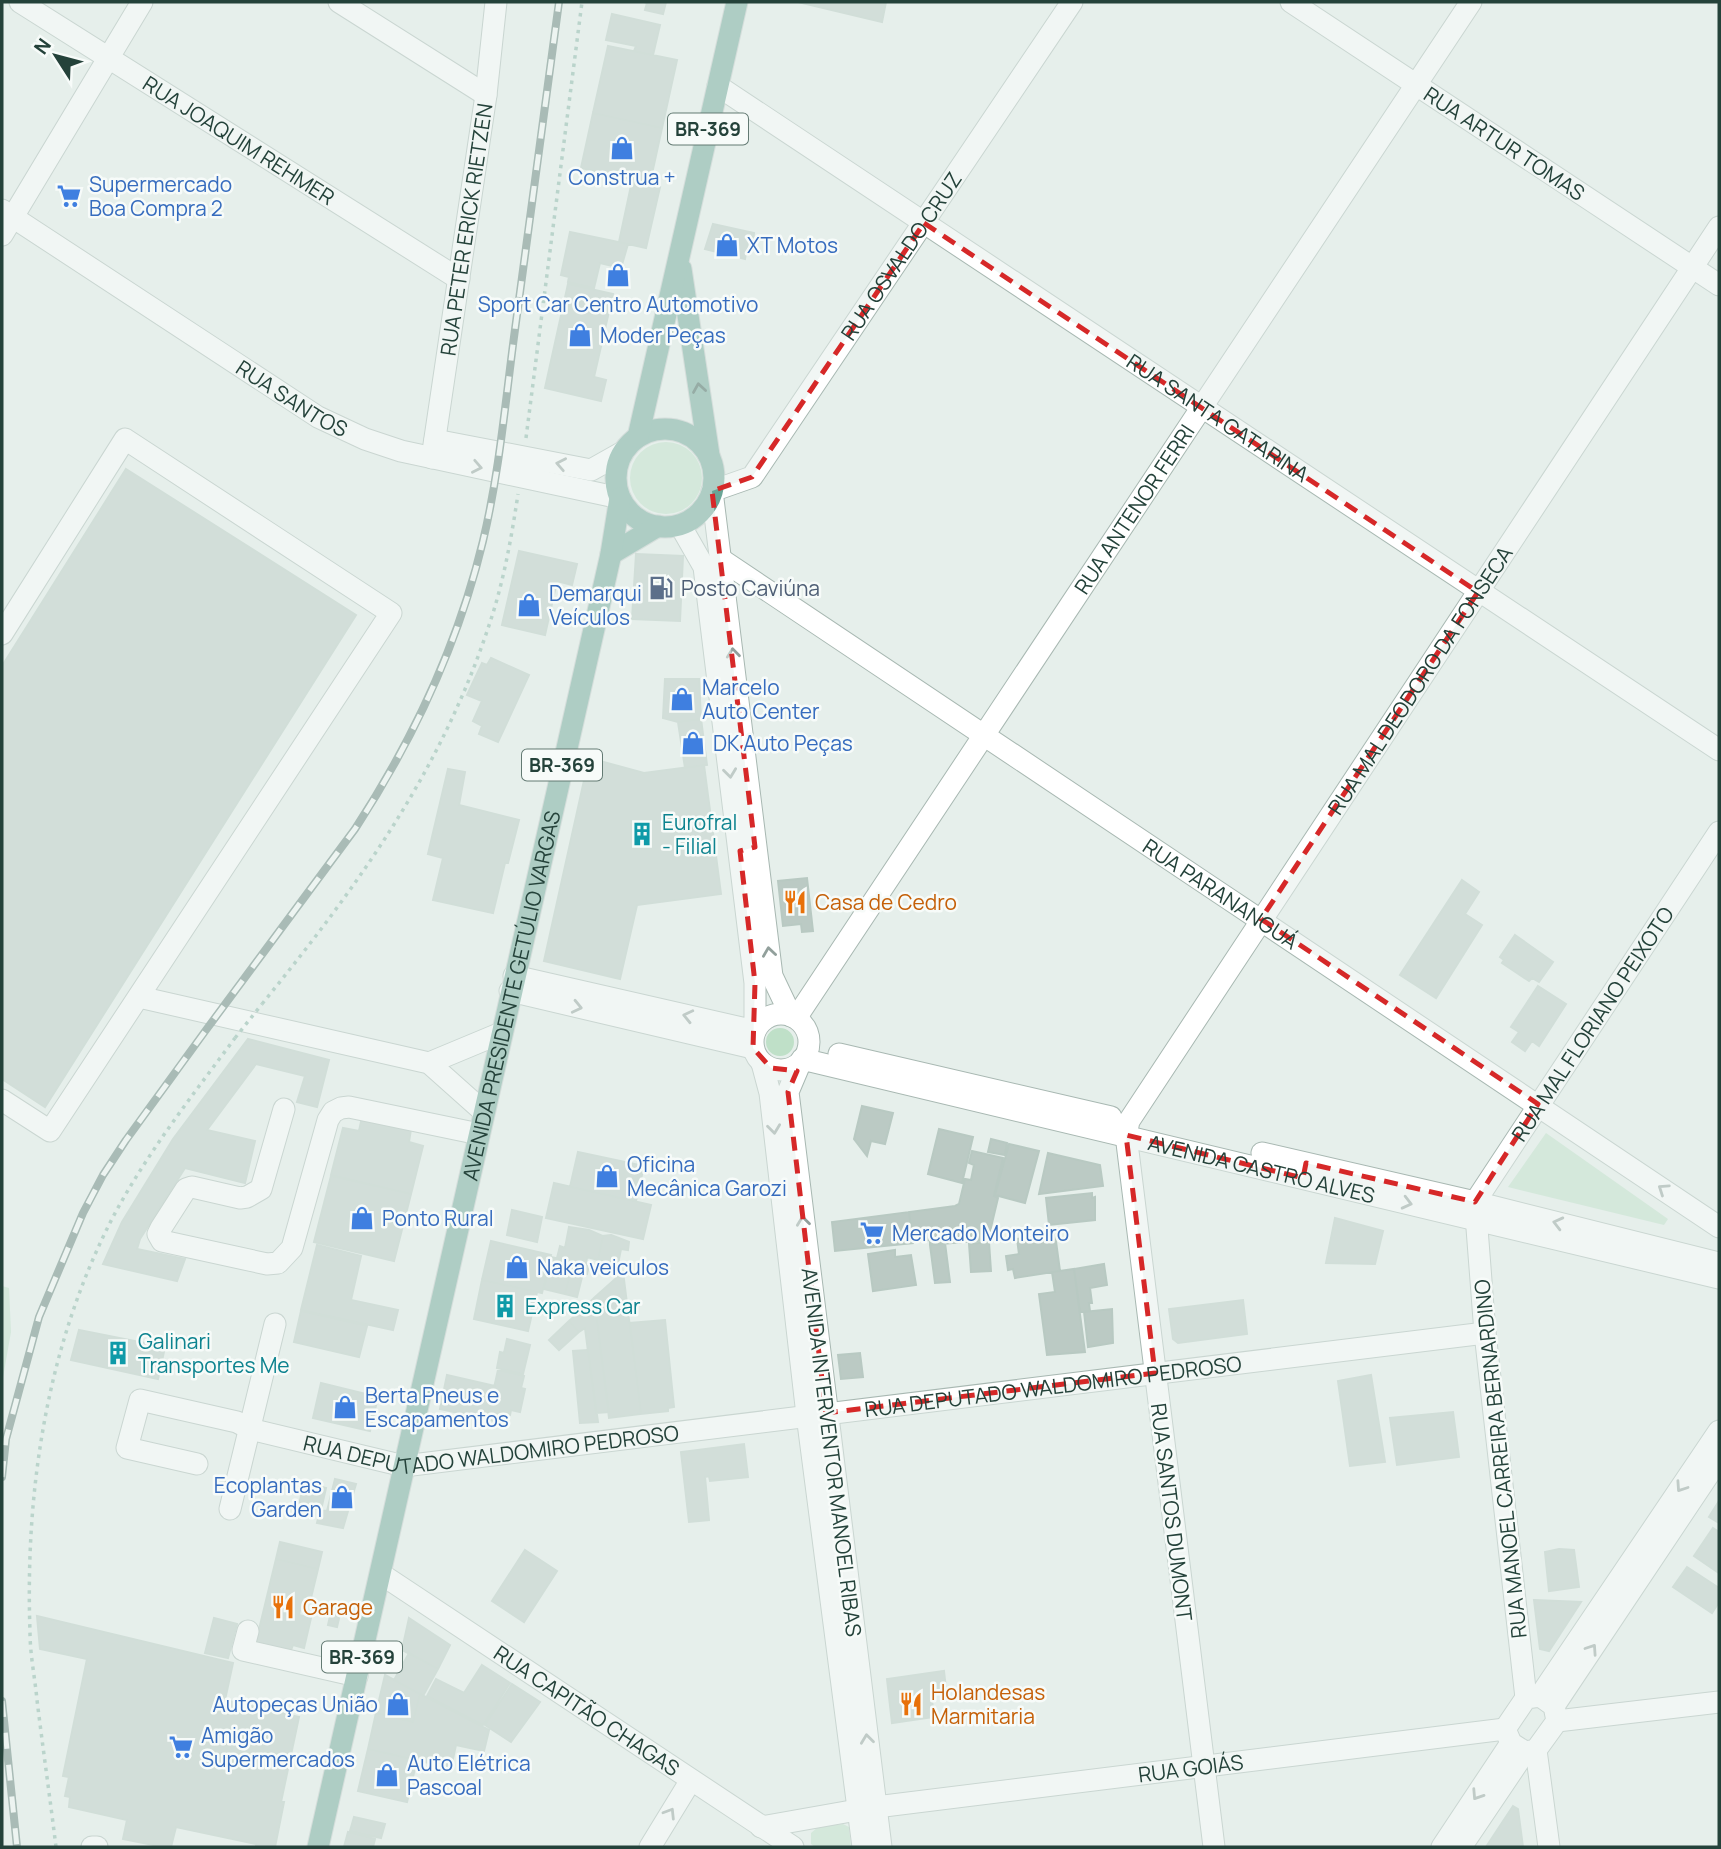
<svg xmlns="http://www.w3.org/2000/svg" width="1721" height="1849" font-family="Manrope,sans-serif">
  <rect width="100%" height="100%" fill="#e6efeb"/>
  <path fill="#bfe0c8" d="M630 478a36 36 0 1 1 72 0a36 36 0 1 1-72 0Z
    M766 1042a14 14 0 1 1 28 0a14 14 0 1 1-28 0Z
    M1546,1133l122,86 -4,6 -156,-38z
    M2,1286l7,2 2,44 -9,51z
    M843,1824l6,3 2,20h-36l-4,-3v-11l7,-6z"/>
  <path fill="#bbcac4" stroke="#b8c9c2" stroke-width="2" d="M644,2h22l-3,12 -18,-4 2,-7z
    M798,2h88l-4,20z
    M612,14l48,11 -7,30 -19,-4 2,-5 -30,-6z
    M608,46l69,14 -15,68 -69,-15z
    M593,113l69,15 -12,55 -69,-15z
    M632,181l28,6 -14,61 -27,-6z
    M713,224l41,9 -1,8h-5l-3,18 -40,-10z
    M570,232l58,12 -7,24 -21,-5 -6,25 -26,-6 1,-5 -8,-2z
    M568,284l45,10 -19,83 12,3 -5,21 -56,-13z
    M126,469l230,146 -311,492 -43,-28v-413z
    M519,551l58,13 -5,21 -15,-4 -12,54 -43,-10z
    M636,554l47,2 -3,65 -48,-2z
    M491,658l38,17 -31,67 -19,-8 3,-8 -9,-5 9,-20 -15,-6 15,-32 5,2z
    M665,679h34l2,40 -23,3 -15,-4z
    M701,719l6,46 -22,3 -7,-46z
    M589,758l55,15 60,-8 17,129 -84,11 -17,74 -76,-18z
    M448,769l17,3 -6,33 60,15 -11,43h-3l-12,50 -60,-13 10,-42 -15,-4z
    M807,878l6,53 -11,1 -1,-8 -18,2 -5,-45z
    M1462,880l17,12 -14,22 17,11 -46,73 -36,-23z
    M1515,935l38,27 -14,20 -7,-4 -3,3 -27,-18 2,-3 -4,-3z
    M1538,986l28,18 -27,42 -7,-5 -7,10 -13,-9 7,-10 -8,-5z
    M248,1039l81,21 -12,47 -20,-5 8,-26 -49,-12 -49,66 48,11 -10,42 -60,-15 -45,71 -3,10 48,10 -8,22 -74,-17 19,-42 51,-83z
    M862,1106l31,7 -8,31 -14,-3 -4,15 -13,-17z
    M362,1117l49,12 -2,13 14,4 -12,48 -80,-19 12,-47 16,3z
    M939,1129l34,8 -11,46 -34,-9z
    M991,1139l16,4 -2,12 -17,-3z
    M1009,1144l30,7 -14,52 -30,-8z
    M972,1151l31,7 -9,38 4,2 -10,42 -58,5v-5l-17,2 -4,-30 46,-6 4,-2 6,-25 6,1 3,-15 -5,-2z
    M578,1152l66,14 -8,35 -66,-14z
    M1048,1153l52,12 3,21 -64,8z
    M331,1176l80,18 -17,67 -80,-19z
    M554,1183l97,22 -8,34 -97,-21z
    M1092,1193v5l3,-1v23l-46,5 -3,-27z
    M512,1210l30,7 -5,25 -30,-7z
    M909,1212l4,31 -78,8 -3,-29z
    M1335,1218l48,13 -8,33 -49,-1z
    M569,1227l20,3 14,6 -5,24 -11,-3 -1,7 -29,-6 3,-12 5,2z
    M1055,1234l5,37 -45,7 -2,-9 -5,1 -2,-14 13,-2 -2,-15z
    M611,1235l18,7 -1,8 -7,-1 -3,15 -20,-4 5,-24z
    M491,1241l60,14 -9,38 -60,-13z
    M989,1242l2,29 -20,1 -2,-28z
    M945,1243l5,39 -15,1 -5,-38z
    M317,1245l44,11 -10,44 47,10 -5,20 -92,-20z
    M895,1250v7l16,-2 5,30 -43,6 -5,-37z
    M551,1257l38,9 -2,8 -4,-1 -6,24 -12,-3 7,-27 -22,-6z
    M550,1261l22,6 -7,27 -21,-5z
    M1104,1264l3,21 -17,3 2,15h-3l1,8 -10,1 -6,-43z
    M1074,1269l11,83 -38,3 -8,-61 16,-2 -3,-20z
    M623,1272l18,142 -32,4 -15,-120z
    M482,1280l55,12 -9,39 -54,-12z
    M594,1298l15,114 -13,1 -11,-85 -6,4 -10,-11z
    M1243,1300l4,34 -69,9 -5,-4 -4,-30z
    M1112,1309l1,34 -25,4 -4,-35z
    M301,1311l66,15 -8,31 -65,-15z
    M665,1320l9,87 -6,1v3l-27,3 -11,-91z
    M569,1321l10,11 -20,18 -10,-10z
    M79,1330l86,17 -7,32 -87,-19z
    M507,1339l23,6 -7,29 -26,-6 3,-16 4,1z
    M588,1350l10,72 -18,1 -7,-72z
    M860,1353l3,24 -22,2 -3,-24z
    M498,1370l26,6 -3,12 4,1 -5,23 -9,-2 -1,5h-3l-3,9 -17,-5z
    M447,1375l48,11 -8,33 -47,-10z
    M1371,1375l14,87 -35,4 -12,-85z
    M321,1383l57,14 -8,34 -57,-13z
    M1453,1412l6,45 -62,8 -7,-47z
    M744,1444l4,33 -38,4 -1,-5 -4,1 4,43 -20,2 -8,-70z
    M335,1479l21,5 -13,44 -26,-5 3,-13 7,1z
    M304,1483l22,5 -5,22 -22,-5z
    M1719,1501v22l-10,-6z
    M1713,1528l6,4v41l-25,-17z
    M280,1542l42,10 -4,17 -42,-10z
    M1559,1549l15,1 5,37 -30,4 -4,-39z
    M525,1550l32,21 -33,51 -32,-21z
    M276,1559l42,10 -7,29 -8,-1 -4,18 12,3 -7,30 -11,-3 -2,5 -35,-8z
    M1687,1567l32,21v14l-7,11 -39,-26z
    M1534,1600l47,2 -32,49 -9,-2z
    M331,1612l9,2 -3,13 -9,-2z
    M37,1616l196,47 -8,37 74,17 -18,85h3l-9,45h-19v-3l-80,-17 -5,20h-8l-40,-8 4,-19 -58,-13 1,-10 -5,-1 4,-19 -6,-1 24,-117 -47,-10z
    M214,1618l23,6 -9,34 -23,-5z
    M409,1618l41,27 -12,24 -36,-19z
    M409,1653l29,16 -15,27 -29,-16z
    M482,1665l28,18 -27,42 -56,-29 9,-17 28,14z
    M944,1671l2,18 -15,3 3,25 -42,6 -5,-44z
    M385,1675l35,19 -7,28 -37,-9z
    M512,1684l28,18 -29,40 -26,-17z
    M420,1694l69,36 -5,21 -28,-6 -5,23 -83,-19 8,-36 37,9z
    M368,1749l49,11 -10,42 -49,-11z
    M1513,1806l5,3 5,38h-37z
    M354,1817l31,7 -4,14 -31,-7z
    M348,1832l27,7 -2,8h-29z"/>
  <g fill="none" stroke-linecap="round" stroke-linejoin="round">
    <g stroke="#a8b8b2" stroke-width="23">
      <g id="minor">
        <path id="s1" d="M20,2l439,277"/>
        <path d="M339,2l147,93"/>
        <path id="s2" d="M1291,2l428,283"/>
        <path id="s3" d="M718,86l1001,664"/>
        <path id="s4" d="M2,210l316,207 47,22 36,12 219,47"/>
        <path d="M2,235l140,-233"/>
        <path d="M435,440l156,30 32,-18"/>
        <path id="s5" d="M432,458l54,-363 10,-93"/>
        <path id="s6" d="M722,560c331,225 666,442 997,667"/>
        <path d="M2,634l123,-195 266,174 -341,518 -48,-31"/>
        <path d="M514,976l241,55v-48l-51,-416 -24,-42"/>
        <path d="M510,991l243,57"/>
        <path d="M139,997l290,66 55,49"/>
        <circle cx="781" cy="1042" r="28"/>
        <path id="s7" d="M791,1016l-19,-40 -60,-485 40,-14 320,-475"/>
        <path id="s8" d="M796,1018l675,-1016"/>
        <path d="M839,1054l272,63"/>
        <path d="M429,1063l72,-30"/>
        <path d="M762,1063l8,30 37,322 56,432"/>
        <path d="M284,1109l-23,80 -14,8 -7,1 -48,-11 -6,2 -25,39 -3,6 4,7 105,23 11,-1 14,-15 36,-128 5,-8 8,-4 8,-1 130,27"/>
        <path d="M1262,1153l213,49 244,61"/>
        <path id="s9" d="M197,1464l-70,-16 13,-48 97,22 13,7 154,37 1081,-133"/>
        <path d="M230,1509l45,-185"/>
        <path id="s10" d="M381,1574l412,273"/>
        <path d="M248,1631l-5,19 114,26"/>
        <path d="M1540,1696l179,-265"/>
        <path d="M1540,1696l14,10 3,15 -21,29 -11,2 -14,-9 -6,-14 21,-31z"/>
        <path id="s11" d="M1526,1698l-41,-365 -10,-131 244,-370"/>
        <path d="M1554,1706l165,-247"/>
        <path d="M1557,1721l162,-19"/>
        <path d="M1536,1750l13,97"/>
        <path id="s12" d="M876,1807l629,-78"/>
        <path d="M761,1827l96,-17"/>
        <path d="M92,1847h5"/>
        <path d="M650,1847l41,-67"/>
        <path id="s13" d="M881,1847l-93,-755 14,-33 917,219"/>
        <path id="s14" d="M1214,1847l-88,-712 3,-14 590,-894"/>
        <path d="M1442,1847l69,-104"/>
        <path d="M1461,1847l64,-95"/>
      </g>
    </g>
    <g stroke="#c2cac8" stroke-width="23">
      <g id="major">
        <path d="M681,269l28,186"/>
        <circle cx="665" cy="478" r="49"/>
        <path d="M638,437l99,-435"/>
        <path d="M611,554l47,-28"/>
        <path id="s15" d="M318,1847l293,-1293 9,-56"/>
      </g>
    </g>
    <path stroke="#86b3a5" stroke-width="3.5" stroke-dasharray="3.5 5" stroke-linecap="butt" d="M526,438l56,-436
      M262,1004c99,-122 183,-238 231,-391 12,-39 19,-79 25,-119
      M56,1847c-6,-49 -13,-98 -19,-147 -2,-22 -7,-45 -7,-68 -5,-142 17,-288 83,-415 34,-64 79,-121 122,-179"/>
    <use href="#minor" stroke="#fff" stroke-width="21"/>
    <use href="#major" stroke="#6aa596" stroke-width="21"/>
    <g stroke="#5f7d75" stroke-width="8">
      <path id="rail" d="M2,1477l4,-38 33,-122 44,-104 20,-38 23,-35 80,-110 149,-201c58,-89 103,-184 128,-288 16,-67 22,-136 31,-204 15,-112 30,-223 45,-335
        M2,1701l15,146"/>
    </g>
    <use href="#rail" stroke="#f7fbf9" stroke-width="5" stroke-dasharray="16" stroke-linecap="butt"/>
    <path stroke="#86b3a5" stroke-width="3.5" stroke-dasharray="3.5 5" stroke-linecap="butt" d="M235,1038l27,-34"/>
  </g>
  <defs><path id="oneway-chevron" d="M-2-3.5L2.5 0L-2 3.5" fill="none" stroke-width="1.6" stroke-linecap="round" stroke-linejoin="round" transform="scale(1.75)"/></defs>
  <use stroke="#365b51" href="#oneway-chevron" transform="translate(699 388) rotate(-99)"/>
  <g stroke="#92a09c">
    <use href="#oneway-chevron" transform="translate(561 464) rotate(-169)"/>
    <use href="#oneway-chevron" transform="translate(477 467) rotate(11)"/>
    <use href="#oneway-chevron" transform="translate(733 653) rotate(-96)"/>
    <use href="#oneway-chevron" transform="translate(730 773) rotate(83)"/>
    <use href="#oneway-chevron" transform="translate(769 952) rotate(-98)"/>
    <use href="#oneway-chevron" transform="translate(577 1007) rotate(13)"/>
    <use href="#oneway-chevron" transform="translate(688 1016) rotate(-167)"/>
    <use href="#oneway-chevron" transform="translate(774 1129) rotate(83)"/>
    <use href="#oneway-chevron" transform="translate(1663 1189) rotate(-146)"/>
    <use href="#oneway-chevron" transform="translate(1407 1203) rotate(14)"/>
    <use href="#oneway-chevron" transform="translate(803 1221) rotate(-97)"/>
    <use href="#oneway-chevron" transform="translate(1558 1223) rotate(-166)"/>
    <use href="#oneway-chevron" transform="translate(1681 1487) rotate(124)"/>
    <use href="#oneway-chevron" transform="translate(1592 1649) rotate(-56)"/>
    <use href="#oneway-chevron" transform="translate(867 1739) rotate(-97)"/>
    <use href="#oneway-chevron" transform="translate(1477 1795) rotate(123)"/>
    <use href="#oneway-chevron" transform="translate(670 1813) rotate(-58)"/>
  </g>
  <path d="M0 0H1721V1849H0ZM924,223l554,369 -217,327 277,185 -63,98 -169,-39 -3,15 -177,-43 29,238 -329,40 -38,-321 9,-21 -26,-3 -18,-20 2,-65 -15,-132 15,-4 -43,-356 40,-14z" fill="#e6efeb" fill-opacity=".55" fill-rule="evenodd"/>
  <path fill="none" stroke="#d62828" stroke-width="5" stroke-dasharray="14 9" stroke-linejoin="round" d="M924,223l554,369 -217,327 277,185 -63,98 -169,-39 -3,15 -177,-43 29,238 -329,40 -38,-321 9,-21 -26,-3 -18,-20 2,-65 -15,-132 15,-4 -43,-356 40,-14z"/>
  <defs>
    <g id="shop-bare" transform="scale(1.89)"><path d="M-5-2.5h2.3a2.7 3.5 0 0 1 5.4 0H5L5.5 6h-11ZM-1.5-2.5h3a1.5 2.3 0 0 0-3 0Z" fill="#3f7fe0" stroke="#f7fbf9" stroke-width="2.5" paint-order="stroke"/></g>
    <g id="supermarket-bare" transform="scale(1.89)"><path d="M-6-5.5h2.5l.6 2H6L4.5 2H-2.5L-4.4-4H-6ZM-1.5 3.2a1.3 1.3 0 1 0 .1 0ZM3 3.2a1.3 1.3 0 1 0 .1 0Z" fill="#3f7fe0" stroke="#f7fbf9" stroke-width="2.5" paint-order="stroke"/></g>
    <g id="fuel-bare" transform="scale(1.89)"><path d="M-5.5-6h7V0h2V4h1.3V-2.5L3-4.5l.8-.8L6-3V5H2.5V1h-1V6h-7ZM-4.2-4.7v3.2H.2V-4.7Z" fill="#5c6f8a" stroke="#f7fbf9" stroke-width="2.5" paint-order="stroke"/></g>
    <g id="building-bare" transform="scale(1.89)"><path d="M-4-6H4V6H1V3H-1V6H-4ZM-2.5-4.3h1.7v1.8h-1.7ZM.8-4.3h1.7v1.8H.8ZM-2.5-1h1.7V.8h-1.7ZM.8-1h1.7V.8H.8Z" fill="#0f9aa8" stroke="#f7fbf9" stroke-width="2.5" paint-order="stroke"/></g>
    <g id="restaurant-bare" transform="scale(1.89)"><path d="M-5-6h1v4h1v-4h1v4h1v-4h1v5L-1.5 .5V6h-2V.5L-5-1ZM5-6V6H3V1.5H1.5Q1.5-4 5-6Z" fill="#e8710a" stroke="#f7fbf9" stroke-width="2.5" paint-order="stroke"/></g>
  </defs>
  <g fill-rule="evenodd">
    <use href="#shop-bare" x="622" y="148"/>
    <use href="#supermarket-bare" x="69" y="196"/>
    <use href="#shop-bare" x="727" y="245"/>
    <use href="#shop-bare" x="618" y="275"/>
    <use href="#shop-bare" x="580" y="335"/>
    <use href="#fuel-bare" x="661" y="588"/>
    <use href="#shop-bare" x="529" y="605"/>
    <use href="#shop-bare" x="682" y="699"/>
    <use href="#shop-bare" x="693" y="743"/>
    <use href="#building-bare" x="642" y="834"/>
    <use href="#restaurant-bare" x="795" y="902"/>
    <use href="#shop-bare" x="607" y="1176"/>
    <use href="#shop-bare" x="362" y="1218"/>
    <use href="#supermarket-bare" x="872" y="1233"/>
    <use href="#shop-bare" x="517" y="1267"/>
    <use href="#building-bare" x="505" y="1306"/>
    <use href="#building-bare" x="118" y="1353"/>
    <use href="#shop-bare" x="345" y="1407"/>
    <use href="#shop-bare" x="342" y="1497"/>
    <use href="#restaurant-bare" x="283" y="1607"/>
    <use href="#shop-bare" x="398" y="1704"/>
    <use href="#restaurant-bare" x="911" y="1704"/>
    <use href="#supermarket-bare" x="181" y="1747"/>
    <use href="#shop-bare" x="387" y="1775"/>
  </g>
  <g text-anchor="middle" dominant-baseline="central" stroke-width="5" stroke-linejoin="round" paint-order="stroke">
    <g fill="#f7fbf9" stroke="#637a73" stroke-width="2">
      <rect x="668" y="113.5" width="80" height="31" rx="5"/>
      <rect x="522" y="749.5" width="80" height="31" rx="5"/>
      <rect x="322" y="1641.5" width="80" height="31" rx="5"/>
    </g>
    <g font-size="19" font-weight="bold" fill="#24423a">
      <text x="708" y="129">BR-369</text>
      <text x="562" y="765">BR-369</text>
      <text x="362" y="1657">BR-369</text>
    </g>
    <g font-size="21" fill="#24423a" stroke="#f7fbf9">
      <text stroke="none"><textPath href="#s1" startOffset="259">RUA JOAQUIM REHMER</textPath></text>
      <text stroke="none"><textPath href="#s2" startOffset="256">RUA ARTUR TOMAS</textPath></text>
      <text stroke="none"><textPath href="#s5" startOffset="231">RUA PETER ERICK RIETZEN</textPath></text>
      <text stroke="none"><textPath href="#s7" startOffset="842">RUA OSVALDO CRUZ</textPath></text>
      <text stroke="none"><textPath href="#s4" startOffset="346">RUA SANTOS</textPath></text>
      <text stroke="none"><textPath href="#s3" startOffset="600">RUA SANTA CATARINA</textPath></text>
      <text stroke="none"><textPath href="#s8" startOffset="611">RUA ANTENOR FERRI</textPath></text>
      <text stroke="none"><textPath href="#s14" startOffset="1260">RUA MAL DEODORO DA FONSECA</textPath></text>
      <text stroke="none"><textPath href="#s6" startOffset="600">RUA PARANANGUÁ</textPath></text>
      <text stroke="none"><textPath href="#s15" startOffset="873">AVENIDA PRESIDENTE GETÚLIO VARGAS</textPath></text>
      <text stroke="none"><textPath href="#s11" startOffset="712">RUA MAL FLORIANO PEIXOTO</textPath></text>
      <text stroke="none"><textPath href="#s13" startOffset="1269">AVENIDA CASTRO ALVES</textPath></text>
      <text stroke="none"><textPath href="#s9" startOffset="1048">RUA DEPUTADO WALDOMIRO PEDROSO</textPath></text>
      <text stroke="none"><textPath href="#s9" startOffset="481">RUA DEPUTADO WALDOMIRO PEDROSO</textPath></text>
      <text transform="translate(832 1452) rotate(83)">AVENIDA INTERVENTOR MANOEL RIBAS</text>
      <text transform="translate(1500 1459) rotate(-96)">RUA MANOEL CARREIRA BERNARDINO</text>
      <text transform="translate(1172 1512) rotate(83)">RUA SANTOS DUMONT</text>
      <text stroke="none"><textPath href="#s10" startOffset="247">RUA CAPITÃO CHAGAS</textPath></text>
      <text stroke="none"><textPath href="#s12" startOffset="317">RUA GOIÁS</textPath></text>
    </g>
    <g font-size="21" fill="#366cbe" stroke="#f7fbf9" text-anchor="start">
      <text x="622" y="177" text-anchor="middle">Construa +</text>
      <text x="89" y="184">Supermercado<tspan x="89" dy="24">Boa Compra 2</tspan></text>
      <text x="747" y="245">XT Motos</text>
      <text x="618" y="304" text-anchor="middle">Sport Car Centro Automotivo</text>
      <text x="600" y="335">Moder Peças</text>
      <text x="549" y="593">Demarqui<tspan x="549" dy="24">Veículos</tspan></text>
      <text x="702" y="687">Marcelo<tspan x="702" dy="24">Auto Center</tspan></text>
      <text x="713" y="743">DK Auto Peças</text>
      <text x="627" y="1164">Oficina<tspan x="627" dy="24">Mecânica Garozi</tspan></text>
      <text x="382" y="1218">Ponto Rural</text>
      <text x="892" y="1233">Mercado Monteiro</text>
      <text x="537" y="1267">Naka veiculos</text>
      <text x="365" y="1395">Berta Pneus e<tspan x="365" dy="24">Escapamentos</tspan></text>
      <text x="322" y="1485" text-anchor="end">Ecoplantas<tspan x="322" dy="24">Garden</tspan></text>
      <text x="378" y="1704" text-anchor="end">Autopeças União</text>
      <text x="201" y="1735">Amigão<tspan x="201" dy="24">Supermercados</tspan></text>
      <text x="407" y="1763">Auto Elétrica<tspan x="407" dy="24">Pascoal</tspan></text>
    </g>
    <g font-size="21" fill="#4e5e75" stroke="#f7fbf9" text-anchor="start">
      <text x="681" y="588">Posto Caviúna</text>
    </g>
    <g font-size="21" fill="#0d838f" stroke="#f7fbf9" text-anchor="start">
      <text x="662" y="822">Eurofral<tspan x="662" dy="24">- Filial</tspan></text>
      <text x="525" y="1306">Express Car</text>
      <text x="138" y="1341">Galinari<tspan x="138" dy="24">Transportes Me</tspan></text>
    </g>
    <g font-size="21" fill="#c56008" stroke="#f7fbf9" text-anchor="start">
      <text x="815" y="902">Casa de Cedro</text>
      <text x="303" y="1607">Garage</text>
      <text x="931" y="1692">Holandesas<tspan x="931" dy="24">Marmitaria</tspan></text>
    </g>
  </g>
  <rect width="1721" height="1849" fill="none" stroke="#24423a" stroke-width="7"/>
  <g transform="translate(56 56) rotate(306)" stroke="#f7fbf9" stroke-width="5" paint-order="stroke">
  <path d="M0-5L12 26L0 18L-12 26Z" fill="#24423a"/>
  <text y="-10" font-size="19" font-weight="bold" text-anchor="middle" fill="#24423a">N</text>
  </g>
</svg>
